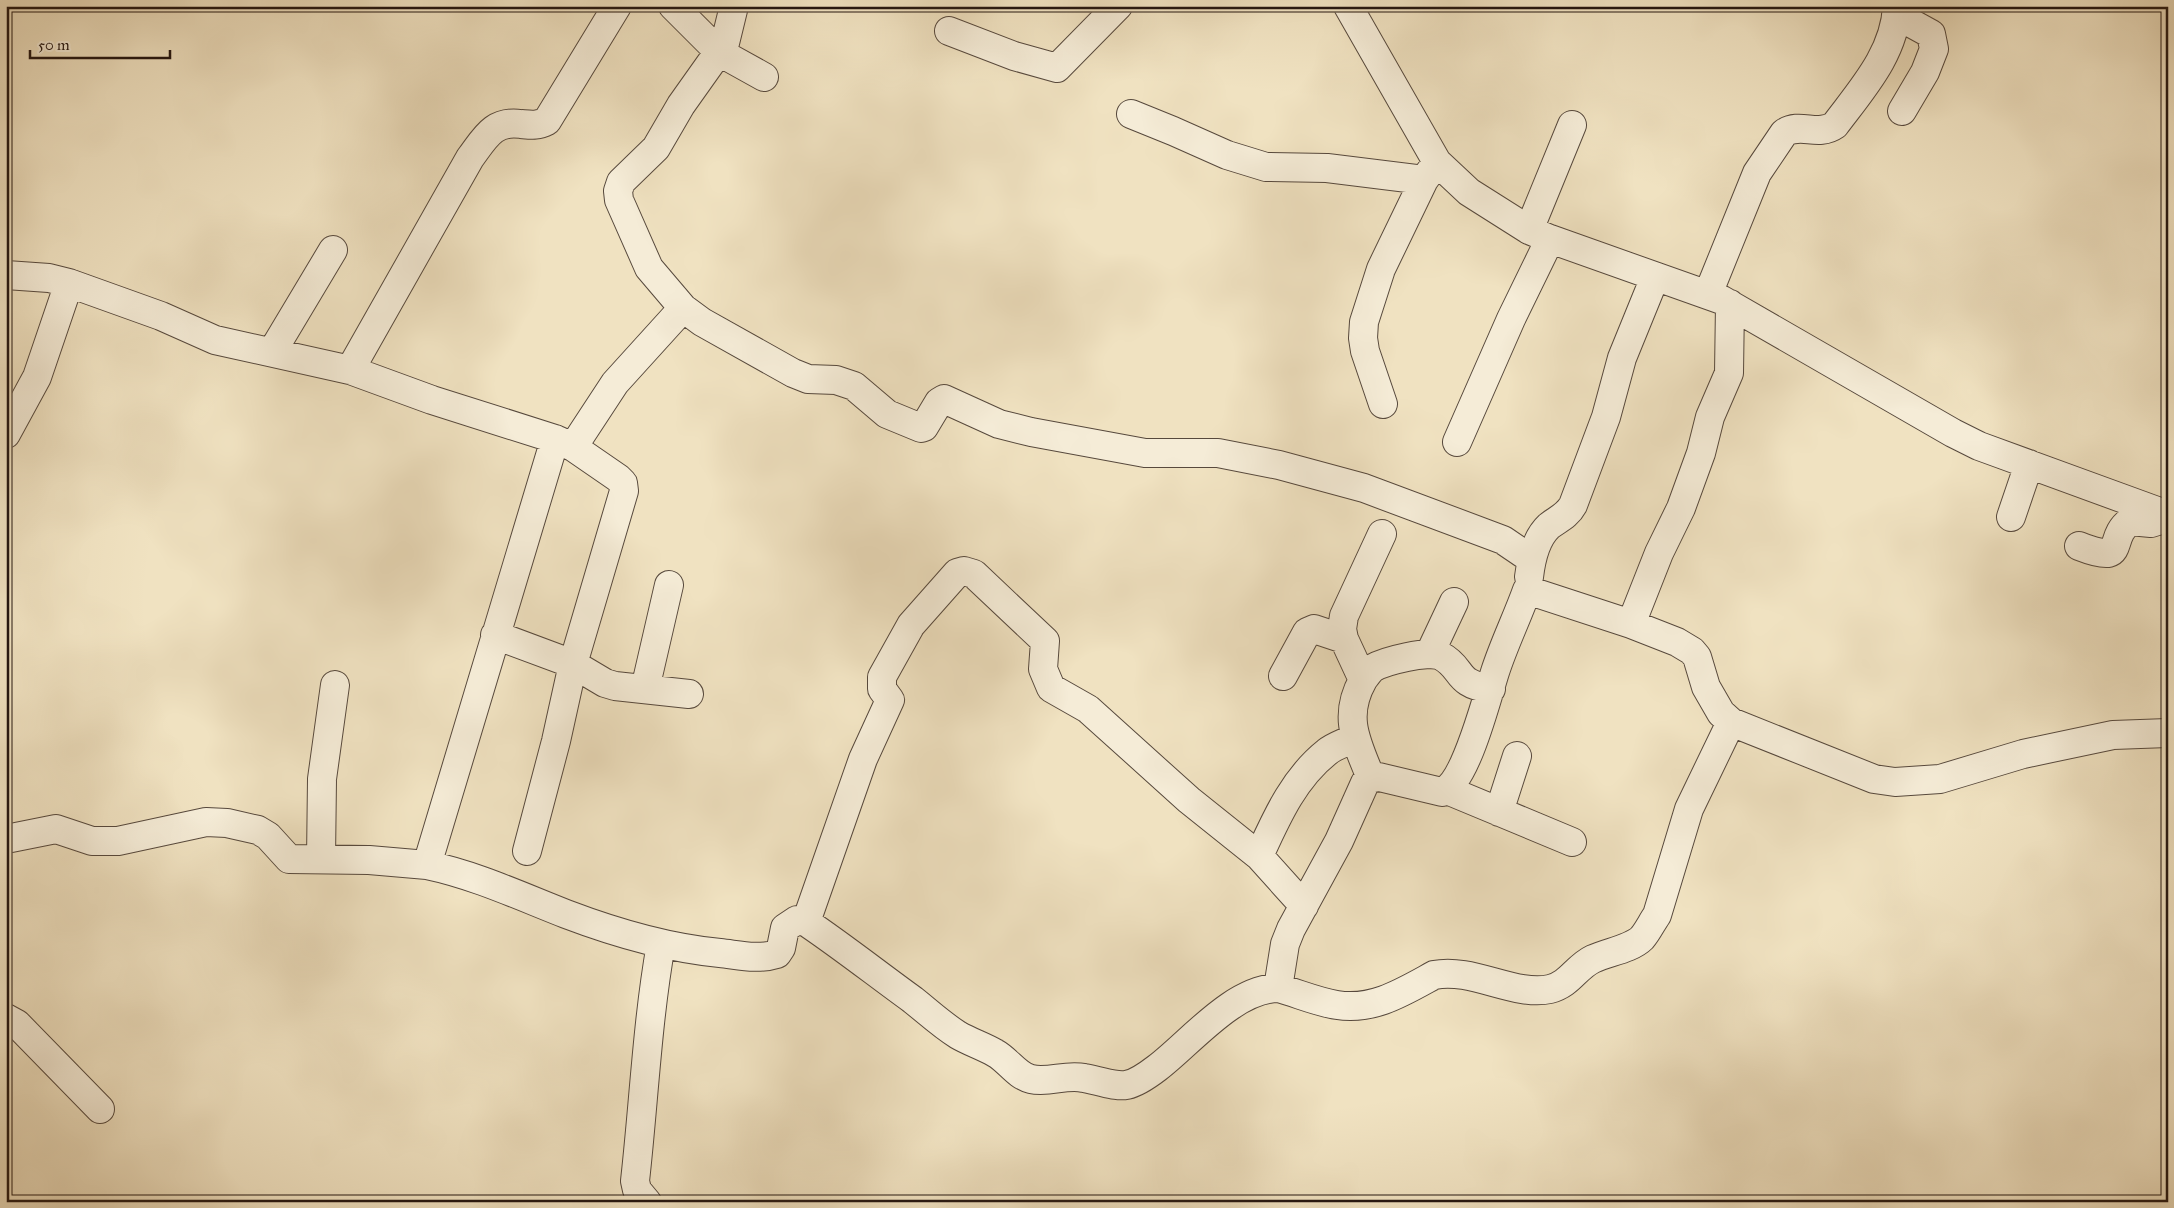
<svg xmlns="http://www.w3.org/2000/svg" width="2174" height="1208" font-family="'IM FELL Great Primer',serif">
  <rect width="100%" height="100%" fill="#f0e2c1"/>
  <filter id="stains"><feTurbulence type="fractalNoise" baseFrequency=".004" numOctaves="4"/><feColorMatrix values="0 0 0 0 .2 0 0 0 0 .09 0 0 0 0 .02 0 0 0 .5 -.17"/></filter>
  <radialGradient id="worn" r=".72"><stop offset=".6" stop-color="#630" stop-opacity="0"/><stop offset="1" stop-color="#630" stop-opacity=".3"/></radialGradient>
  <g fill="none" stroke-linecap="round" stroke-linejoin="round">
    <g stroke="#57493d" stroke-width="30">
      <path id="minor" d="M673,6l46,46 45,25
        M1348,6l89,156 32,30 60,38 21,9 172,61 231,133 26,13 189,69
        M1896,19l15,4 20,11 3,15 -9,23 -23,39
        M949,31l65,25 43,12 61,-62
        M1131,114l42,17 54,24 39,12 61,1 97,12 13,-18
        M1529,230l43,-105
        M6,275l43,3 20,5 92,33 54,24 135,30 82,30 123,39 18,8 42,-64 68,-75 19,14 91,51 15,6 28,1 18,6 33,28 34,14 3,-1 15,-25 5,-3 55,25 32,8 114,21h73l61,12 85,23 139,52 28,19
        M1708,294l49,-121 27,-40c16,-11 34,4 51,-8 27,-36 60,-72 62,-119
        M683,308l-34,-40 -30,-68 -1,-9 3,-9 35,-34 25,-43 44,-62 9,-37
        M272,352l61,-102
        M350,370l120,-212c15,-20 23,-38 51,-34 11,1 16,2 26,-3l70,-115
        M1383,404l-18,-53 -2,-13 1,-16 17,-53 43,-89
        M6,434l31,-57 32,-94
        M555,439l-128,426c48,10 93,31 139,49 50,19 101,34 154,39 19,2 38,7 57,1l4,-6 4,-20 12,-8 9,2c37,25 71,52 107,78 15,12 29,25 45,35 12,7 25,11 37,18 13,7 22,23 36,26 18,4 35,-5 53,-1 37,7 39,16 73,-10 33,-25 76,-79 121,-80 19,5 39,14 59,17 36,6 66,-13 97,-30 38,-8 81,22 116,14 20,-5 26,-22 43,-30 15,-7 38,-10 49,-21 6,-7 10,-16 15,-23l32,-106 42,-87
        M1457,442l54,-123 39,-80
        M2011,517l18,-53
        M2079,546c51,20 26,-6 51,-25l21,2 13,-4
        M1529,577c2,-17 7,-39 20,-51 9,-7 18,-10 24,-21l33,-88 16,-59 33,-81
        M1631,624l28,-71 22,-45 20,-55 9,-36 19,-44 1,-69
        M495,635l78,29 32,19 10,3 74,8
        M1430,653l24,-51
        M1283,676l24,-44 7,-3 30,10
        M1363,680c3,-4 6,-9 10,-12 12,-7 55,-18 68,-12 23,12 13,28 50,33
        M645,689l24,-104
        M1371,778c-14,-35 -29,-61 -8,-98l-19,-41 -2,-10 2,-13 38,-82
        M1447,790l125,52
        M1499,812l18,-56
        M6,839l50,-10 36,12h26l88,-19 21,1 31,7 10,6 21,23 80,1 58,5
        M527,851l29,-110 17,-77 51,-173 -1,-8 -5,-5 -45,-31
        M1259,856c17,-37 34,-77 68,-104 7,-6 18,-9 27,-14
        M321,859l1,-80 13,-94
        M806,922l57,-163 27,-59 -8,-11v-12l29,-52 46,-52 7,-2 10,3 71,67 -2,28 8,19 37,21 101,91 70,56 45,50
        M1278,988l7,-44 6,-15 48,-88 26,-58 6,-5 8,-1 63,15c24,-10 45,-95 53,-120 9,-28 22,-54 32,-82l104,34 46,18 15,9 5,6 9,30 15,26 10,9 143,57 21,3 45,-3 83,-25 90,-19 55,-2
        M6,1018l11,6 83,85
        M647,1202l-10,-12 -2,-9c9,-80 12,-158 26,-237"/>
    </g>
    <use href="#minor" stroke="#f5ecd7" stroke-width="28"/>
  </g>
  <rect width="2174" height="1208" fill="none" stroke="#f0e2c1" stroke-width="25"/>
  <rect x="8" y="8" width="2159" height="1193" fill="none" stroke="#241611" stroke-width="2.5"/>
  <rect x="12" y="12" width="2149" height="1183" fill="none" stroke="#241611"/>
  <path d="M30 50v8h140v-8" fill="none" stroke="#241611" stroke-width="2.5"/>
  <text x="38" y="50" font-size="15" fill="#241611" stroke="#f5ecd7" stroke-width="4" paint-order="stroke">50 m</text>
  <rect width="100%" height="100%" filter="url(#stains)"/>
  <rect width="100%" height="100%" fill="url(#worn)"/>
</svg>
